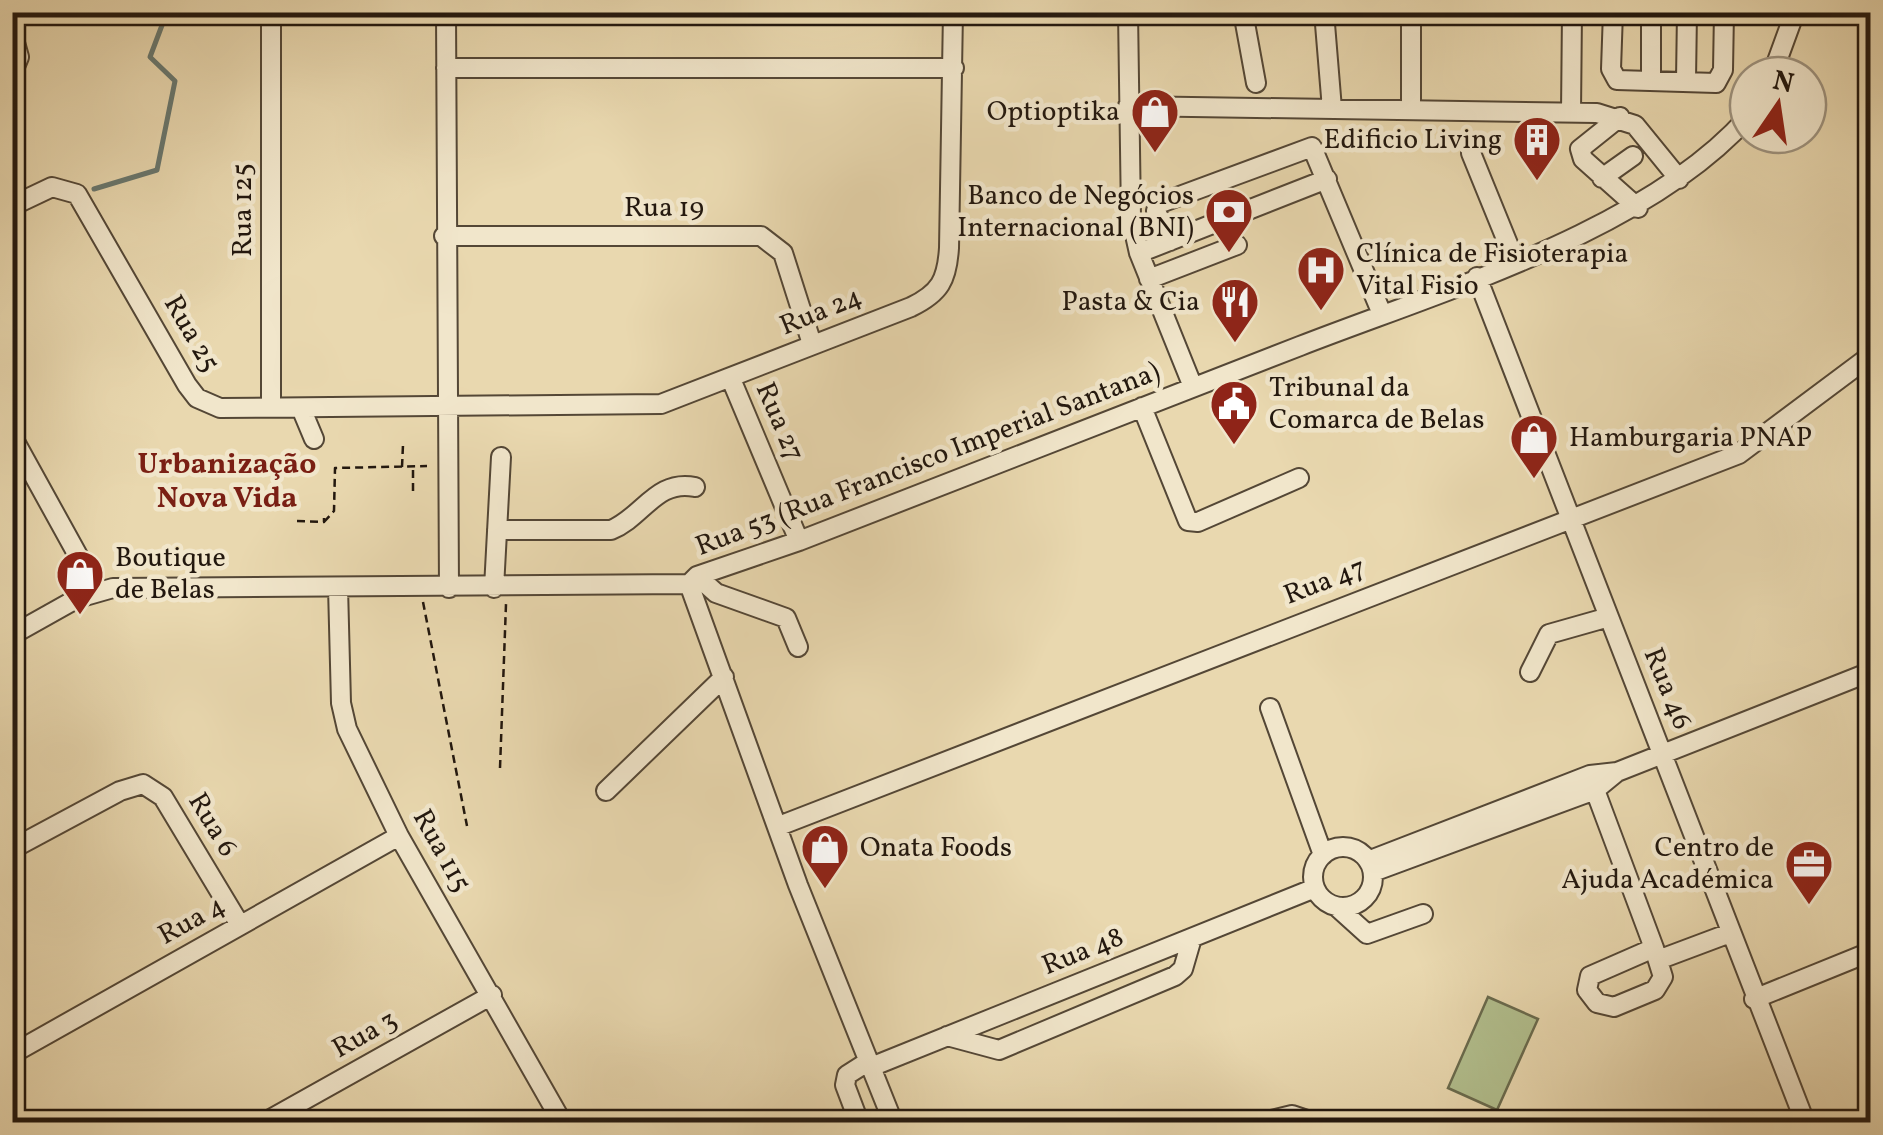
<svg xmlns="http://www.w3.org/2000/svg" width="1883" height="1135" font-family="Vollkorn,serif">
  <rect width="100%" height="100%" fill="#e9d8af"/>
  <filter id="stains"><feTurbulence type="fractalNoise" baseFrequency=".002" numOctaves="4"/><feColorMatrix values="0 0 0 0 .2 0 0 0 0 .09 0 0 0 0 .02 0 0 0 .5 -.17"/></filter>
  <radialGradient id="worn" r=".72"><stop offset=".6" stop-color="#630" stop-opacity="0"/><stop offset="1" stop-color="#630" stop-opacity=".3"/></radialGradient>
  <path fill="#b2bf8e" stroke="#6a6b4e" stroke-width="2.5" d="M1488,997l50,22 -41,91 -49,-22z"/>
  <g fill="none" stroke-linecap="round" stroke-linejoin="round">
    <path stroke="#69786f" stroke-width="5" d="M94,189l63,-19 18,-89 -25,-24 14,-37 -6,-8"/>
    <g stroke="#544736" stroke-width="22">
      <path id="minor" d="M271,12v395
        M446,12l3,576
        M1128,12l3,205 8,36 54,134
        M1243,12l13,71
        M1324,12l8,97
        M1613,12l-2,57 6,11 99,3 7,-13 1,-58
        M12,32l7,25 -7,17
        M446,68h508
        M1772,75l23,-63
        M1686,80l1,-68
        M1651,81v-69
        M1128,106l469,7 38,12 44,54
        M1411,110v-98
        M1571,112l1,-100
        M1620,117l-40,32 3,10 55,49
        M1471,153l44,108
        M1602,178l31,-22
        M12,206l40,-19 25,7 110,191 10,13 23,10 441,-4 250,-97c29,-14 36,-27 38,-59l4,-236
        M444,236h317l22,17 29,91
        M1170,241l-14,-30 2,-7 154,-57 70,167
        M1139,253l188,-74
        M1477,277l328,845
        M1149,279l88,-34
        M731,379l68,162
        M1142,407l46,114 10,1 101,-44
        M301,408l13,31
        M12,436l85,154
        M497,530h114c32,-13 45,-51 84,-43
        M697,576l19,17 70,25 12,29
        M689,584l109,301 95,237
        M338,587l3,116 6,26 52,107 163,286
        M494,588l7,-131
        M12,635l66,-37 35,-10 576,-4 8,-8 102,-35c167,-65 334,-130 501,-195 141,-55 347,-115 448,-229
        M1530,672l19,-38 60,-17
        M1270,708l53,147
        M1595,790l59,158
        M606,791l118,-114
        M779,826l960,-372 131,-98
        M1313 877a30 30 0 1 1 60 0a30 30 0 1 1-60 0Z
        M12,849l108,-58 23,-7 20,13 77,128
        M1368,861l222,-86 27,-3
        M1373,872l222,-82 22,-18 253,-100
        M1336,906l31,28 56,-20
        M1654,948l9,29 -8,13 -41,17 -17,-4 -10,-13 3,-14z
        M1658,960l72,-27
        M1754,999l116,-47
        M947,1036l52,14 176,-74 8,-7 9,-31
        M12,1054l387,-218
        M871,1067l444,-179
        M265,1122l227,-127
        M859,1122l-14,-37 2,-10 22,-14
        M1263,1122l29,-7 21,7"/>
    </g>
    <path stroke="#22170e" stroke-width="2.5" stroke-dasharray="8 5" stroke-linecap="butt" d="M402,467l1,-22
      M413,491v-24
      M297,521l27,1v-4
      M324,522l10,-11 1,-43 92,-2
      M423,602l44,224
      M500,768l6,-164"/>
    <use href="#minor" stroke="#f1e6cb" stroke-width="18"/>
  </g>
  <defs>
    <g id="shop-pin" transform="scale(2.5)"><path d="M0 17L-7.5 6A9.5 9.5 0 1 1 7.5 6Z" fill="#8f2418" stroke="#f1e6cb"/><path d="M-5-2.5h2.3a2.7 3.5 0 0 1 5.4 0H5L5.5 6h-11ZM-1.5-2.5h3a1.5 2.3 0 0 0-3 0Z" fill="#fff"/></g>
    <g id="building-pin" transform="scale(2.5)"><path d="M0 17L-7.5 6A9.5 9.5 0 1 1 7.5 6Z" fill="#8f2418" stroke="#f1e6cb"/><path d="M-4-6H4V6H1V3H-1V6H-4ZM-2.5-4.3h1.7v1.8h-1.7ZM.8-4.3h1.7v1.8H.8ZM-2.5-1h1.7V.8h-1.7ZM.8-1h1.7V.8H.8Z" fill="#fff"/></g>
    <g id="bank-pin" transform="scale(2.5)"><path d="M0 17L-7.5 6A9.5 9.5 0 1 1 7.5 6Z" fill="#8f2418" stroke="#f1e6cb"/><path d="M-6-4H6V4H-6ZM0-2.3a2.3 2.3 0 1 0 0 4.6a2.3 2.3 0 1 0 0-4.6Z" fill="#fff"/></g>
    <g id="hospital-pin" transform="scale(2.5)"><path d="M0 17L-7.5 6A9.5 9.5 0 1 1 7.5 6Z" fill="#8f2418" stroke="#f1e6cb"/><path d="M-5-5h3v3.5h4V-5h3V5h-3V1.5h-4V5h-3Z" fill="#fff"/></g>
    <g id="restaurant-pin" transform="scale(2.5)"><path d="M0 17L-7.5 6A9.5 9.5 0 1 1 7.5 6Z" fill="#8f2418" stroke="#f1e6cb"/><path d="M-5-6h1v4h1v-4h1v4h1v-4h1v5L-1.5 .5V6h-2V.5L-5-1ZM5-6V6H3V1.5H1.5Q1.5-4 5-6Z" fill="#fff"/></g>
    <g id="civic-pin" transform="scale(2.5)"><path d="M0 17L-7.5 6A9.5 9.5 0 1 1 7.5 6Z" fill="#8f2418" stroke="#f1e6cb"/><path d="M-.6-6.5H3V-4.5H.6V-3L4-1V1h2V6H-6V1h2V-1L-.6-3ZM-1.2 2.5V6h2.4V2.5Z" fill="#fff"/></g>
    <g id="office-pin" transform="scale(2.5)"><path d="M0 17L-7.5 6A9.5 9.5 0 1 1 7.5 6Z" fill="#8f2418" stroke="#f1e6cb"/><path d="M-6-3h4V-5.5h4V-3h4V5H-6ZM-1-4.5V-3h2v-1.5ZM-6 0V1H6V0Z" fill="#fff"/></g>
  </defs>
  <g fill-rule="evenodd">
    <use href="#shop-pin" x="1155" y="112"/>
    <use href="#building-pin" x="1537" y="140"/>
    <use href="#bank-pin" x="1229" y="212"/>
    <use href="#hospital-pin" x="1321" y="270"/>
    <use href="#restaurant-pin" x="1235" y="302"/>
    <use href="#civic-pin" x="1234" y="404"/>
    <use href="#shop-pin" x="1534" y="438"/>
    <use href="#shop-pin" x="80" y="574"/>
    <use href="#shop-pin" x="825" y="848"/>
    <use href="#office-pin" x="1809" y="864"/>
  </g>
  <g text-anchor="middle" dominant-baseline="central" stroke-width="9" stroke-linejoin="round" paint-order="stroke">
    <g font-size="28" fill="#22170e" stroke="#f1e6cb" text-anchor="end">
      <text x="1120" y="112">Optioptika</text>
      <text x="1502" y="140">Edificio Living</text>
      <text x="1194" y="196">Banco de Negócios<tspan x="1194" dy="32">Internacional (BNI)</tspan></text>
      <text x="1356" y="254" text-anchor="start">Clínica de Fisioterapia<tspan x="1356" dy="32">Vital Fisio</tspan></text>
      <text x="1200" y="302">Pasta &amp; Cia</text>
      <text x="1269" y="388" text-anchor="start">Tribunal da<tspan x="1269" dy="32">Comarca de Belas</tspan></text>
      <text x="1569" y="438" text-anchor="start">Hamburgaria PNAP</text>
      <text x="115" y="558" text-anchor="start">Boutique<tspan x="115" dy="32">de Belas</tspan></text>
      <text x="860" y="848" text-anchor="start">Onata Foods</text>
      <text x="1774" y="848">Centro de<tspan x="1774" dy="32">Ajuda Académica</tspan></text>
    </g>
    <g font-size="28" fill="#22170e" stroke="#f1e6cb">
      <text x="664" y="208">Rua 19</text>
      <text transform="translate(243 210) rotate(-90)">Rua 125</text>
      <text transform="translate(821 312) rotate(-22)">Rua 24</text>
      <text transform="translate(191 334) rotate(60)">Rua 25</text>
      <text transform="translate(779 422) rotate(67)">Rua 27</text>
      <text transform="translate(928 460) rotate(-21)">Rua 53 (Rua Francisco Imperial Santana)</text>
      <text transform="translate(1325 582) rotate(-21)">Rua 47</text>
      <text transform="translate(1667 689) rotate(68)">Rua 46</text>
      <text transform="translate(212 825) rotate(59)">Rua 6</text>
      <text transform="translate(441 851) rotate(61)">Rua 115</text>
      <text transform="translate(192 921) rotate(-29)">Rua 4</text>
      <text transform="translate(1083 952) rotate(-22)">Rua 48</text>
      <text transform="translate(365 1035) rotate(-29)">Rua 3</text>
    </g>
    <g font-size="30" font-weight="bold" fill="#7a1f14" stroke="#f1e6cb">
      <text x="227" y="465">Urbanização<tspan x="227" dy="34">Nova Vida</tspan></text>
    </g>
  </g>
  <rect width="1883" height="1135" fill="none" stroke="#e9d8af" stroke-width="50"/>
  <rect x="15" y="15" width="1853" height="1105" fill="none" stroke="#22170e" stroke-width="5"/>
  <rect x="25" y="25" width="1833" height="1085" fill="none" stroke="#22170e" stroke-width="2.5"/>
  <g transform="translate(1778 105) rotate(13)"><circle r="48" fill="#f1e6cb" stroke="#9e937f" stroke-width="2.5"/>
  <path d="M0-8L18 38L0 25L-18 38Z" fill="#8f2418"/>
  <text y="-15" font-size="28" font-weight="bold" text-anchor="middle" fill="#22170e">N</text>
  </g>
  <rect width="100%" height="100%" filter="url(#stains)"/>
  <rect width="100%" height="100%" fill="url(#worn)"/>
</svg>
